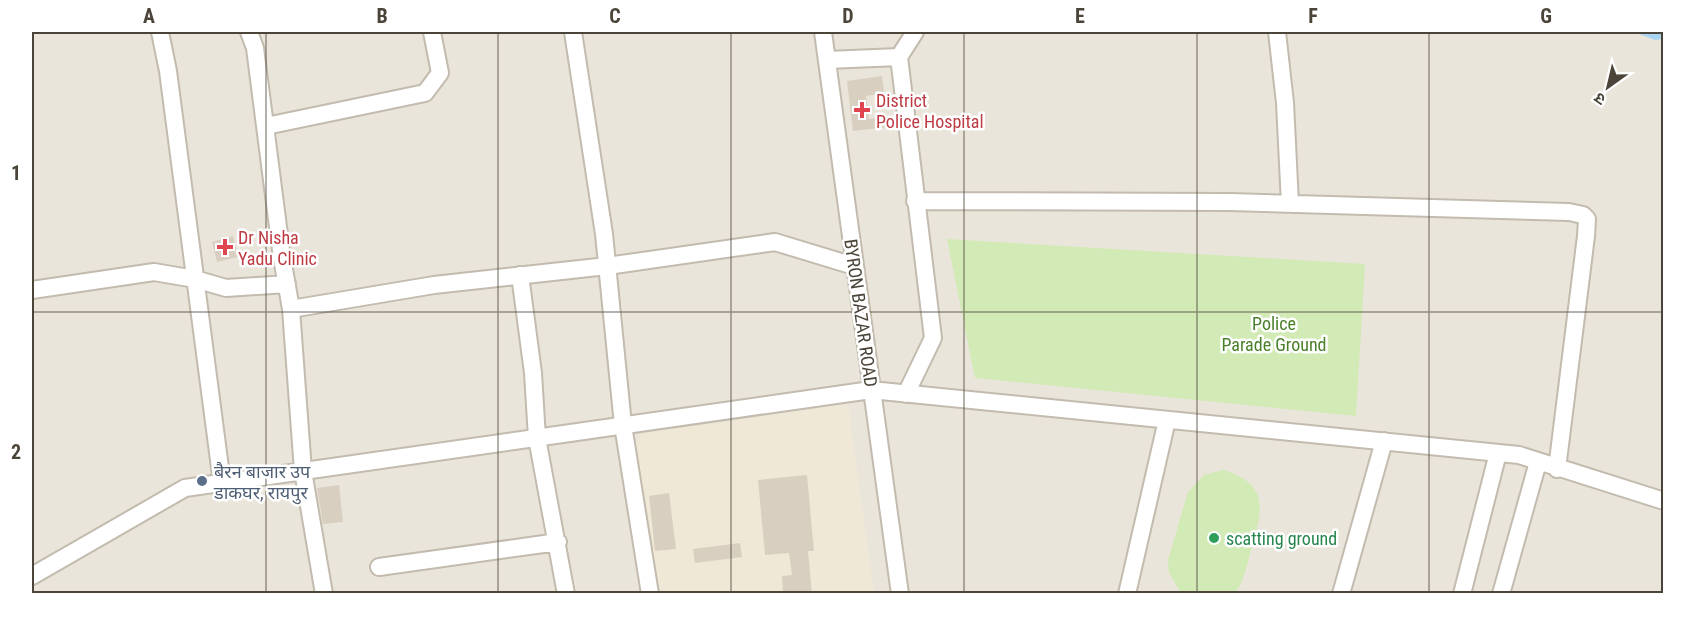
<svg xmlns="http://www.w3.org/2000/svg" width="1695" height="625" font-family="'Roboto Condensed','Noto Sans Devanagari',sans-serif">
  <rect width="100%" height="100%" fill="#f6f3ec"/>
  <path fill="#eae5da" d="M32,32h1631v561h-1631z"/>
  <path fill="#efe8d6" d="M848,404l26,189h-219l-20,-148 8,-12z"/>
  <path fill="#d2eab5" d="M947,239l418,25 -9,152 -381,-38z
    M1223,470c48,14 39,41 28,80 -4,15 -7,32 -16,43h-54l-12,-20 -1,-13 20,-68 16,-17z"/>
  <path fill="#a9d4f2" d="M1634,32h29v7l-8,1z"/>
  <path fill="#d8cfc1" d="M882,76l2,17 -18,3 3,23 18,-3 1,11 -35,4 -6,-50z
    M233,236l5,21 -21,5 -5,-20z
    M807,475l7,76h-6l4,43h-29l-1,-18 10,-1 -3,-22 -24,2 -7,-75z
    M339,485l4,37 -20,2 -6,-36z
    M669,493l7,56 -21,2 -6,-55z
    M740,543l2,14 -47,6 -2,-14z"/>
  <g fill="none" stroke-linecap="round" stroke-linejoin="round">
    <g stroke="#c2bbae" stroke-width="20">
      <path id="minor" d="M160,32l8,39 54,412
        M249,32l6,16 27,210 9,51 12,162 21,123
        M573,32l31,202 19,191 27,169
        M823,32l77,562
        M1277,32l8,71 5,101
        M827,60l72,-3
        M266,126l159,-33 15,-20 -8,-41
        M915,201l315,1 339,10 14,3 4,4 -1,17 -29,233
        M520,275l13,98 4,65 29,156
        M32,290l122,-18 41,7 31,9 61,-4
        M291,309l143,-24 173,-19 168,-24 79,24
        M906,394l27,-56 -34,-281 16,-25
        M379,567l179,-25
        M32,576l153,-88 686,-98 648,65 145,46
        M1127,594l40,-174
        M1341,594l43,-153
        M1462,594l36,-141
        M1501,594l37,-132"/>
    </g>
    <use href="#minor" stroke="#fff" stroke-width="16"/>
  </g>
  <path fill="none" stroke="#4b4439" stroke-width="1.5" stroke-opacity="0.55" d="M266,32v562M498,32v562M731,32v562M964,32v562M1197,32v562M1429,32v562M32,312h1632"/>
  <g fill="#e0444e" stroke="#fff" stroke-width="2">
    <path d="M859 101h6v6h6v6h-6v6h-6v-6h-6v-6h6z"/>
    <path d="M222 238h6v6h6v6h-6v6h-6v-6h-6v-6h6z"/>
  </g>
  <circle fill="#5c6f8a" stroke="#fff" stroke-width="2" cx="202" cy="481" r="6"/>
  <circle fill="#2e9e5b" stroke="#fff" stroke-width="2" cx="1214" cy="538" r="6"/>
  <g text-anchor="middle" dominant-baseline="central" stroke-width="5" stroke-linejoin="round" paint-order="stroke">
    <g font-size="18" fill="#be3a42" stroke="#fff" text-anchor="start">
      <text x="876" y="100">District<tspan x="876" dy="21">Police Hospital</tspan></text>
      <text x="238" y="237">Dr Nisha<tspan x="238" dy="21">Yadu Clinic</tspan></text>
    </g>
    <g font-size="18" fill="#4b4439" stroke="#fff">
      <text transform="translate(861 313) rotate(82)">BYRON BAZAR ROAD</text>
    </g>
    <g font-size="18" fill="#4a7f2a" stroke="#fff">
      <text x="1274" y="323">Police<tspan x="1274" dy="21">Parade Ground</tspan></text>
    </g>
    <g font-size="18" fill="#4e5e75" stroke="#fff" text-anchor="start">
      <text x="214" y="471">बैरन बाजार उप<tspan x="214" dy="21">डाकघर, रायपुर</tspan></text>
    </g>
    <g font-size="18" fill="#27864d" stroke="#fff" text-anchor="start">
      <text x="1226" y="538">scatting ground</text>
    </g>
  </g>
  <rect width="1695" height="625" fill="none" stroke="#ffffff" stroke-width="66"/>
  <g transform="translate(1608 87) rotate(214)" stroke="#ffffff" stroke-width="4.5" paint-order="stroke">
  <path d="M0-4.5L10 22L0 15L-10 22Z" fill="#4b4439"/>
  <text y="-9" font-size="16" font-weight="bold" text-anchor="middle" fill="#4b4439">उ</text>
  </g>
  <rect x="33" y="33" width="1629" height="559" fill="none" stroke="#4b4439" stroke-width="2"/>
  <g font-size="20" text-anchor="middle" font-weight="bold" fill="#4b4439">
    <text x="149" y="23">A</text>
    <text x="382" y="23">B</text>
    <text x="615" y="23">C</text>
    <text x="848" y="23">D</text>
    <text x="1080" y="23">E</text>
    <text x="1313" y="23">F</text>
    <text x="1546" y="23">G</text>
    <text x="16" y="180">1</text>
    <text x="16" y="459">2</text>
  </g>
</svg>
